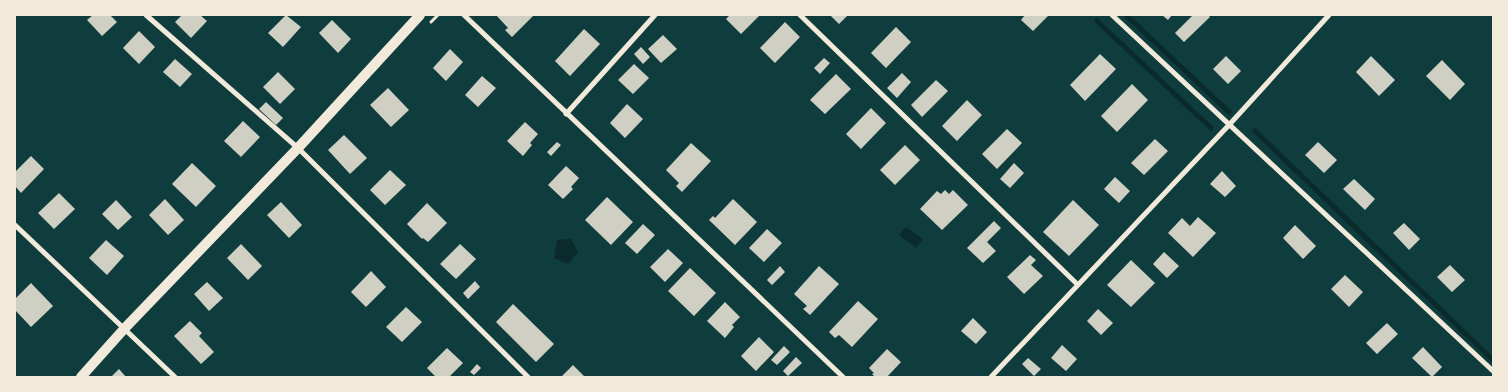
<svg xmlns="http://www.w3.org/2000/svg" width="1508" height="392" font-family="Arial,sans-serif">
  <rect width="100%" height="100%" fill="#0f3d3e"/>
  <path fill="#0a2a2b" d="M906,227l17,12 -7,9 -17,-13z
    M571,239l7,13 -10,12 -14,-6 3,-18z"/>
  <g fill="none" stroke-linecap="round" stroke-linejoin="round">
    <path stroke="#0a2a2b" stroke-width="5" d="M1126,15l103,97
      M1097,21l114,107
      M1255,131l238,229"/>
  </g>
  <path fill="#cfcfc3" d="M93,15h17l7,7 -15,14 -15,-16z
    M182,15h18l7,6 -16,17 -16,-16z
    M286,15l15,12 -18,20 -15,-14z
    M496,15h36l1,1 -21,21 -7,-7 3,-2z
    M730,15h30l-19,19 -15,-15z
    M830,15h18l-9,9z
    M1025,15h24l-16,16 -12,-11z
    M1162,15h10l-4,5z
    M1193,15h15l2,2 -26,25 -9,-9z
    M332,20l19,19 -13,14 -19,-20z
    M785,22l15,15 -25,26 -15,-15z
    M896,27l15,15 -25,26 -15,-15z
    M584,29l16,15 -30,32 -15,-15z
    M139,31l16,16 -16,17 -16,-16z
    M663,35l14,14 -16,14 -13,-14z
    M641,47l9,10 -7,7 -9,-10z
    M450,49l13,13 -17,19 -13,-13z
    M1100,54l16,15 -31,32 -15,-16z
    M1226,56l15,15 -13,13 -15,-15z
    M1371,56l24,24 -16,16 -23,-24z
    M824,58l6,5 -10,11 -6,-6z
    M175,59l17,15 -12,13 -17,-15z
    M1442,60l23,24 -15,16 -24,-24z
    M634,64l15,14 -16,16 -15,-14z
    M278,72l17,17 -15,15 -17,-17z
    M902,73l9,9 -14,16 -10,-10z
    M836,74l15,15 -26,25 -15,-14z
    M482,76l14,12 -18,19 -13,-12z
    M936,80l12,11 -26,26 -11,-12z
    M1132,84l16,16 -31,32 -16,-16z
    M388,88l21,22 -18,17 -21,-22z
    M967,100l15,15 -25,26 -15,-15z
    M266,102l17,16 -7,7 -17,-16z
    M627,104l16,15 -18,19 -15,-15z
    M871,108l15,15 -25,26 -15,-15z
    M243,121l17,16 -19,20 -17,-16z
    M525,122l13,12 -8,9 2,2 -9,11 -16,-15z
    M1007,129l15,14 -25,26 -15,-15z
    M344,135l23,23 -17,16 -22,-24z
    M1155,139l13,12 -24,24 -13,-12z
    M557,142l4,3 -10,11 -4,-4z
    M1318,142l19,18 -13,13 -19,-18z
    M691,143l20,18 -29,31 -6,-6 3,-3 -13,-13z
    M905,145l15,15 -25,25 -15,-15z
    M31,156l13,13 -23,24 -6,-7v-14z
    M192,163l24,23 -20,21 -24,-23z
    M1014,163l10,10 -14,15 -10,-9z
    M566,166l13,12 -8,9 2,2 -10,10 -15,-14z
    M390,170l16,15 -21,20 -15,-15z
    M1222,171l14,15 -11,11 -15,-13z
    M1115,177l15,14 -11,12 -15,-14z
    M1354,179l21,20 -10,11 -22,-21z
    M945,190l4,4 4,-4 15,15 -26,25 -22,-21 17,-18 4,3z
    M59,193l16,16 -21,20 -16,-16z
    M607,197l26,25 -22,23 -26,-25z
    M165,199l19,21 -16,15 -19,-20z
    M733,199l24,23 -22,23 -26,-25 4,-4 2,2z
    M116,200l16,17 -14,13 -16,-16z
    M1073,200l26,25 -30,31 -26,-24z
    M281,202l21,23 -13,13 -22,-23z
    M427,203l20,20 -19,19 -5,-4 -1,1 -15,-15z
    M1198,217l18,16 -23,24 -25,-24 14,-15 8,8z
    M994,221l7,7 -14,14 9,9 -13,12 -16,-15z
    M1404,223l16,16 -11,11 -16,-17z
    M643,224l12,11 -18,19 -12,-11z
    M1295,225l21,21 -13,13 -20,-21z
    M767,229l15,14 -18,19 -15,-14z
    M106,240l18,16 -17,19 -18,-17z
    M241,244l21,22 -14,14 -21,-22z
    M460,244l16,15 -20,20 -16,-15z
    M668,249l15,14 -18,19 -15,-15z
    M1164,252l15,14 -12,12 -14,-14z
    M1030,255l6,5 -5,5 12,11 -19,18 -17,-17z
    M1131,260l24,23 -24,24 -24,-22z
    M1450,265l15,15 -13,12 -15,-15z
    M780,266l5,6 -13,13 -5,-5z
    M819,266l20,18 -29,31 -7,-6 4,-3 -13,-12z
    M690,268l26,25 -22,23 -26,-25z
    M371,271l15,16 -20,20 -15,-15z
    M1345,275l18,17 -14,15 -18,-18z
    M475,281l5,6 -12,12 -5,-6z
    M207,282l16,16 -14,13 -15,-17z
    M31,283l22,23 -22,21 -16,-17v-11z
    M858,301l20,18 -26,28 -13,-12 -4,3 -6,-6z
    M725,302l15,15 -8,8 2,2 -9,11 -18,-17z
    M513,304l41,40 -18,18 -40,-40z
    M406,307l16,15 -20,20 -16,-15z
    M1098,309l15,14 -12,12 -14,-14z
    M973,318l14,14 -11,12 -15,-13z
    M190,321l12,12 -3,3 15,16 -13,12 -27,-28z
    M1387,323l11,11 -21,20 -11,-11z
    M759,337l15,15 -18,19 -15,-15z
    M1062,345l15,14 -11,12 -15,-13z
    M784,346l6,6 -13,13 -6,-5z
    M1423,347l19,20 -10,10 -20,-19z
    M447,348l16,15 -14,14h-13l-9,-9z
    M887,349l14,13 -14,15h-12l-3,-3 2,-1 -5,-5z
    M796,357l6,6 -14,13 -5,-5z
    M1028,358l13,11 -7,7 -12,-12z
    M477,364l4,4 -7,7 -4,-3z
    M573,365l12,12h-24z
    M119,369l7,8h-15z"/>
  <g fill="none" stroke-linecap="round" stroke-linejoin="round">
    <path stroke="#f1e9da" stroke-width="3" d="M431,22l7,-7"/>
    <path stroke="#f1e9da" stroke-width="5" d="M146,15l152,133 230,229
      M464,15l379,362
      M800,15l277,269
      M1112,15l381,356
      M566,114l89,-99
      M15,225l160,152
      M991,377l238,-252 100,-110"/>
    <path stroke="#f1e9da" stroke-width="10" d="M81,377l43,-48 174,-181 122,-133"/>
  </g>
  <rect width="1508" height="392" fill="none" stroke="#f1e9da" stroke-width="32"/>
</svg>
